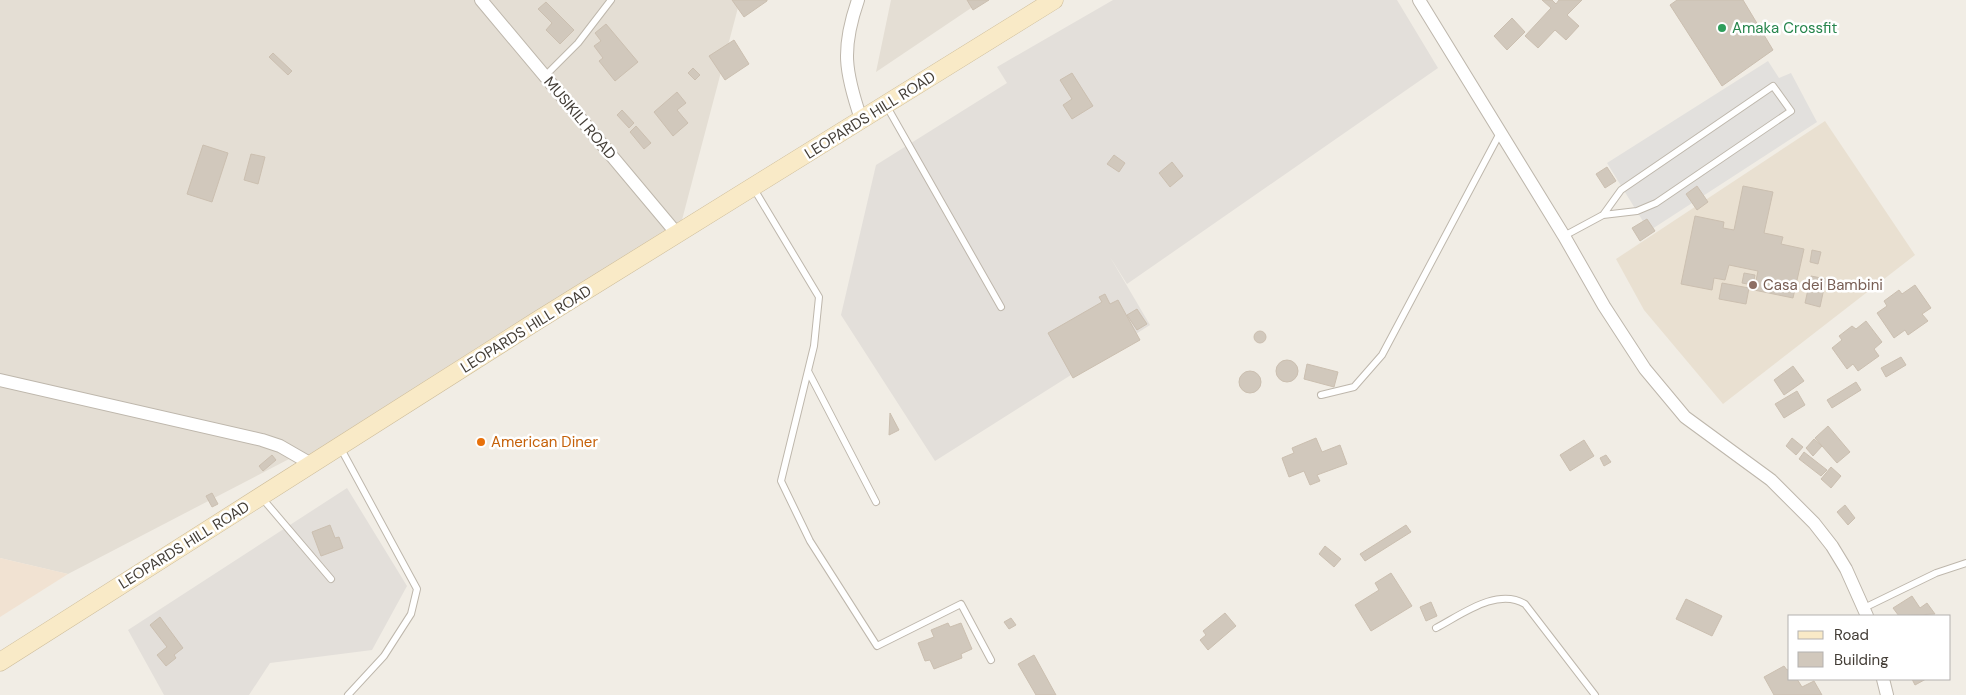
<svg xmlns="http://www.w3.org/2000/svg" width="1966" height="695" viewBox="0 0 1966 695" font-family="'DM Sans',sans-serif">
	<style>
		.residential { fill: #e4ded4 }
		.commercial { fill: #f1e2d2 }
		.industrial { fill: #e3dfda }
		.education { fill: #e9e0d1 }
		.parking { fill: #e2e0dd }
		.building { fill: #d1c8bc; stroke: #cbbfb0 }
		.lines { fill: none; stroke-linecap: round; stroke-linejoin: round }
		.service-casing { stroke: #beb7ac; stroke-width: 8 }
		.minor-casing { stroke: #beb7ac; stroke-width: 14 }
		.secondary-casing { stroke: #cdbc99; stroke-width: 19 }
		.service { stroke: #fff; stroke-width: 6 }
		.minor { stroke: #fff; stroke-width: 12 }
		.secondary { stroke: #f9eac7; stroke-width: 18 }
		.leisure-dot { fill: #2e9e5b; stroke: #fff; stroke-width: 2 }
		.education-dot { fill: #8d6e63; stroke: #fff; stroke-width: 2 }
		.food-dot { fill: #e8710a; stroke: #fff; stroke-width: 2 }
		.labels { text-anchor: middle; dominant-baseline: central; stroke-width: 5; stroke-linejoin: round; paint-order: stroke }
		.leisure-label { font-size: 15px; fill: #27864d; stroke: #fff; text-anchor: start }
		.street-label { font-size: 15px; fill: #433d36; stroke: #fff }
		.education-label { font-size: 15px; fill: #785e54; stroke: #fff; text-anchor: start }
		.food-label { font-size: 15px; fill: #c56008; stroke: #fff; text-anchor: start }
	</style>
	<rect width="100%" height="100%" fill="#f1ede5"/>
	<path class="residential" d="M 0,0 L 740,0 L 678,235 L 313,465 L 289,459 L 68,574 L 0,558 Z
		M 891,0 L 983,0 L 876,72 Z"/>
	<path class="commercial" d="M 0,558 L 68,574 L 0,617 Z"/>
	<path class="industrial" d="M 1113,0 L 1397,0 L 1438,68 L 1127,284 L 1110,257 L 1150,325 L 935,461 L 841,315 L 876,165 L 1007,83 L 997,67 Z
		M 347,488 L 407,586 L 372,650 L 270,663 L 249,695 L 164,695 L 128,630 Z"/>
	<path class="education" d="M 1825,121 L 1915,255 L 1723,404 L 1644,310 L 1616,259 Z"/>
	<path class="parking" d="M 1768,61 L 1779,78 L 1791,73 L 1817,122 L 1649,231 L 1607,163 Z"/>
	<path class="building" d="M 732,0 L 767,0 L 767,1 L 744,17 Z
		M 967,0 L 989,0 L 973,10 Z
		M 1542,0 L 1552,0 L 1556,4 L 1559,0 L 1582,0 L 1567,15 L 1579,26 L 1566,40 L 1555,30 L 1538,48 L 1525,36 L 1551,8 Z
		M 1677,0 L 1743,0 L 1773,50 L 1722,86 L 1670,5 Z
		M 546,2 L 574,30 L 560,44 L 546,30 L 552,23 L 538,9 Z
		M 1512,18 L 1525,32 L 1507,50 L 1494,36 Z
		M 606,24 L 638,62 L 615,81 L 599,61 L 603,58 L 594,46 L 601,41 L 595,33 Z
		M 734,40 L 749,64 L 725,80 L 709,56 Z
		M 273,53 L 292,71 L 288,75 L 269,57 Z
		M 693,68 L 700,75 L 695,80 L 688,73 Z
		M 1072,73 L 1093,106 L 1072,119 L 1063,105 L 1072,99 L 1060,80 Z
		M 677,92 L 686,103 L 677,110 L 688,123 L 673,136 L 654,112 Z
		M 622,110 L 634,123 L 629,128 L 617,115 Z
		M 636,126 L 651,143 L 644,149 L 630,132 Z
		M 203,145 L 228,153 L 212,202 L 187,194 Z
		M 251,154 L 265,157 L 258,184 L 244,180 Z
		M 1114,155 L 1125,163 L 1119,172 L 1107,164 Z
		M 1172,162 L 1183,176 L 1170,187 L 1159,173 Z
		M 1607,167 L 1616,181 L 1605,188 L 1596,174 Z
		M 1697,186 L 1708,202 L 1697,210 L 1686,194 Z
		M 1743,186 L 1773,192 L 1764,233 L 1783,237 L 1781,244 L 1804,249 L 1793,298 L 1754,290 L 1758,271 L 1729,265 L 1725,280 L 1714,278 L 1712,290 L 1681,284 L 1695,216 L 1724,222 L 1723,228 L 1734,230 Z
		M 1647,219 L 1655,231 L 1640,241 L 1632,228 Z
		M 1812,250 L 1821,252 L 1818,264 L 1810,262 Z
		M 1744,273 L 1755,275 L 1753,285 L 1742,283 Z
		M 1811,276 L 1826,279 L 1820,307 L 1805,303 Z
		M 1722,283 L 1749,288 L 1746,304 L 1719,299 Z
		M 1915,285 L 1931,308 L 1922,314 L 1928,321 L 1908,335 L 1905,330 L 1894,338 L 1877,313 L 1887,306 L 1884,301 L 1899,290 L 1902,294 Z
		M 1105,294 L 1110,304 L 1118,300 L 1140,340 L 1073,378 L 1048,333 L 1102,302 L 1099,297 Z
		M 1137,309 L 1147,324 L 1137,330 L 1127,315 Z
		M 1866,321 L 1882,342 L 1874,349 L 1879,356 L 1858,371 L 1853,364 L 1847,369 L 1832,348 L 1842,340 L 1839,336 L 1852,326 L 1856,329 Z
		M1254 337a6 6 0 1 1 12 0a6 6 0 1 1-12 0Z
		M 1901,357 L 1906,365 L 1886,377 L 1881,368 Z
		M1276 371a11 11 0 1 1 22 0a11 11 0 1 1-22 0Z
		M 1307,364 L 1338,372 L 1334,387 L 1304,379 Z
		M 1793,366 L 1804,381 L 1784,395 L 1774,380 Z
		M1239 382a11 11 0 1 1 22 0a11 11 0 1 1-22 0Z
		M 1856,382 L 1861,390 L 1832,408 L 1827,400 Z
		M 1797,391 L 1805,405 L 1784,418 L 1775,404 Z
		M 890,413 L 899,430 L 889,435 Z
		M 1828,426 L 1850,452 L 1837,463 L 1815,438 Z
		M 1316,438 L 1322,452 L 1340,445 L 1347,464 L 1317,475 L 1320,481 L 1310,485 L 1304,471 L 1289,477 L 1282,458 L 1294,453 L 1292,448 Z
		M 1792,438 L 1803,447 L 1796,455 L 1786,446 Z
		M 1814,439 L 1822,446 L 1813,456 L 1806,448 Z
		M 1584,440 L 1594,456 L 1570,471 L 1560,455 Z
		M 1804,452 L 1827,470 L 1821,476 L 1799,459 Z
		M 272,455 L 276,460 L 263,471 L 259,466 Z
		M 1606,455 L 1611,462 L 1604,466 L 1600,458 Z
		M 1831,467 L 1841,476 L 1831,488 L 1821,479 Z
		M 212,493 L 218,504 L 212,507 L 206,496 Z
		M 1845,505 L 1855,518 L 1848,525 L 1837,512 Z
		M 330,525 L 335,538 L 339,537 L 343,548 L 321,556 L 312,532 Z
		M 1406,525 L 1411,532 L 1365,561 L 1360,554 Z
		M 1325,546 L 1341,559 L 1334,567 L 1319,554 Z
		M 1391,573 L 1412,606 L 1371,631 L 1355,605 L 1379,590 L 1375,583 Z
		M 1912,596 L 1920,608 L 1927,603 L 1935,614 L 1899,616 L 1893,608 Z
		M 1686,599 L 1722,616 L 1712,636 L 1676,619 Z
		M 1431,602 L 1437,616 L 1426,621 L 1420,607 Z
		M 1225,613 L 1236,626 L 1208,650 L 1200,640 L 1206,635 L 1203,631 Z
		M 160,617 L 183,648 L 174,655 L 176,658 L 166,666 L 157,655 L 167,647 L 150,625 Z
		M 1011,618 L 1016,625 L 1009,629 L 1004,622 Z
		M 948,623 L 950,627 L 961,623 L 972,649 L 961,654 L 962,658 L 934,669 L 930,660 L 925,661 L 918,643 L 934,637 L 931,630 Z
		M 1034,655 L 1056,695 L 1036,695 L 1018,664 Z
		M 1784,666 L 1787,670 L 1790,669 L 1790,679 L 1797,679 L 1802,687 L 1814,681 L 1822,695 L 1774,695 L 1764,677 Z
		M 1912,679 L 1926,679 L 1915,685 Z"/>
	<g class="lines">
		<defs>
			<path id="service" d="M 545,76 L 578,43 L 611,0
				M 886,105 L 1001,307
				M 754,189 L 819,297 L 814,346 L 781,481 L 810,541 L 877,646 L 961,604 L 991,660
				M 1564,236 L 1603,215 L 1621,190 L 1773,86 L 1791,111 L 1656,203 L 1637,211 L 1603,215
				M 808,371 L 876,502
				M 1321,395 L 1354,387 L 1382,355 L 1500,133
				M 340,447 L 417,589 L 411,614 L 384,656 L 348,695
				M 262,498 L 331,579
				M 1864,608 L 1936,573 L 1966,563
				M 1436,628 C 1461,615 1497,587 1525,604 L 1595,695"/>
			<path id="minor" d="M 481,0 L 678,235
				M 858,0 C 841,49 845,72 861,119
				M 1419,0 L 1564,236 L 1604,306 L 1645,369 L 1685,417 L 1771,480 L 1814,523 L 1832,546 L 1846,569 L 1867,616
				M 0,380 L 262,440 L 280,446 L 313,465
				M 1883,679 L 1887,695"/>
			<path id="secondary" d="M 0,662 L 535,322 L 1054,0"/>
		</defs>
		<use href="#service" class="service-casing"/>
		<use href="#minor" class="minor-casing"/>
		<use href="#secondary" class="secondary-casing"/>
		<use href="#service" class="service"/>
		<use href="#minor" class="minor"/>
		<use href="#secondary" class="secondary"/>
	</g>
	<circle class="leisure-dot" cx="1722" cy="28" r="5"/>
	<circle class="education-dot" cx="1753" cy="285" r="5"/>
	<circle class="food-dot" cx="481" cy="442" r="5"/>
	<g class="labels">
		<g class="leisure-label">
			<text x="1732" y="28">Amaka Crossfit</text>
		</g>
		<g class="street-label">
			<text transform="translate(870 115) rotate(-32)">LEOPARDS HILL ROAD</text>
			<text transform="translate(580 118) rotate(50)">MUSIKILI ROAD</text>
			<text transform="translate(526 329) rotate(-32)">LEOPARDS HILL ROAD</text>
			<text transform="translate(184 545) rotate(-32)">LEOPARDS HILL ROAD</text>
		</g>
		<g class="education-label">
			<text x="1763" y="285">Casa dei Bambini</text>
		</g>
		<g class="food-label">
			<text x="491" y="442">American Diner</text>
		</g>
	</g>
	<rect x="1788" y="615" width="162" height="65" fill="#ffffff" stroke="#b4b1af"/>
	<rect x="1798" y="631" width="25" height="8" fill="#f9eac7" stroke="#b4b1af"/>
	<text x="1834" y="640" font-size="15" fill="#433d36">Road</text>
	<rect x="1798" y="652" width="25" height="15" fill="#d1c8bc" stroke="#b4b1af"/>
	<text x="1834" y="665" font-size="15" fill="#433d36">Building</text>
</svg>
